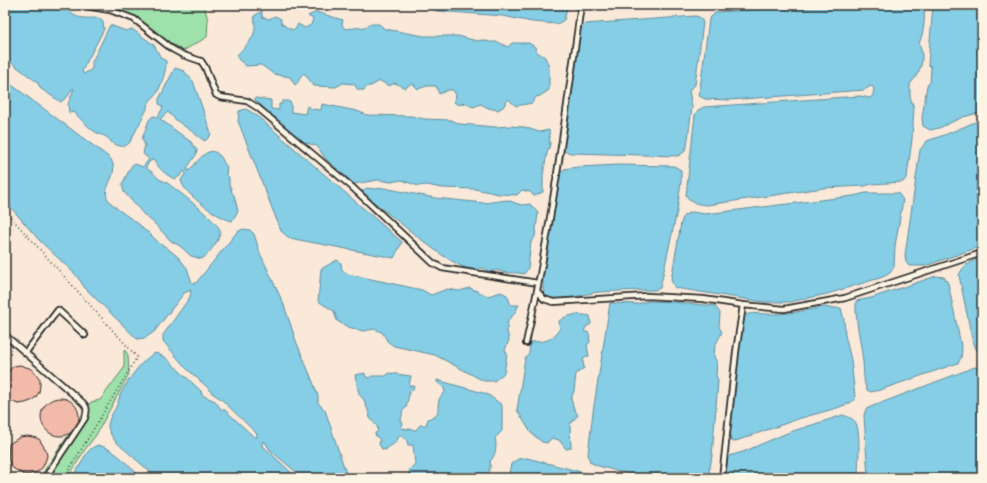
<svg xmlns="http://www.w3.org/2000/svg" width="987" height="483" viewBox="0 0 987 483" font-family="'Gochi Hand',sans-serif">
	<style>
		.green { fill: #9ee1ab; stroke: #64866b }
		.water { fill: #85cee6; stroke: #618d9b }
		.building { fill: #f2baa8; stroke: #2b2b2b }
		.lines { fill: none; stroke-linecap: round; stroke-linejoin: round }
		.service-casing { stroke: #2b2b2b; stroke-width: 8 }
		.path { stroke: #2b2b2b; stroke-width: 1.5; stroke-dasharray: 1 3; stroke-linecap: butt }
		.service { stroke: #fcf5e5; stroke-width: 4.5 }
	</style>
	<rect width="100%" height="100%" fill="#fae9d9"/>
	<filter id="ink" filterUnits="userSpaceOnUse"><feTurbulence type="fractalNoise" baseFrequency=".025" numOctaves="2"/><feDisplacementMap in="SourceGraphic" scale="8" xChannelSelector="R" yChannelSelector="G"/><feConvolveMatrix kernelMatrix="1 2 1 2 8 2 1 2 1" color-interpolation-filters="sRGB"/></filter>
	<g filter="url(#ink)">
		<path class="green" d="M 108,5 L 204,5 L 208,20 L 207,37 L 183,51 L 117,8 Z
			M 124,349 L 128,355 L 129,374 L 96,435 L 84,451 L 68,478 L 39,478 L 91,402 L 100,400 L 124,368 Z"/>
		<path class="water" d="M 5,5 L 56,5 L 60,10 L 67,9 C 76,20 85,18 99,18 L 103,22 L 104,29 L 82,71 L 84,74 L 92,69 L 92,62 L 110,25 L 126,31 L 132,29 L 154,45 L 161,58 L 166,61 C 167,69 161,86 157,93 C 153,99 147,101 147,109 L 130,142 C 124,149 119,146 112,143 C 108,137 105,136 99,134 C 92,131 79,118 74,112 L 69,113 L 68,104 L 74,89 L 73,88 L 68,96 L 61,102 L 41,89 L 37,82 L 5,58 Z
			M 424,5 L 568,5 L 564,20 L 557,24 L 532,22 L 503,16 L 437,11 Z
			M 844,5 L 922,5 L 924,7 C 925,20 924,32 919,44 C 926,60 920,73 910,84 L 910,97 L 914,108 L 912,139 L 907,177 L 903,182 L 872,184 L 865,186 L 823,188 L 707,205 C 698,204 691,204 686,195 L 695,115 L 698,110 L 704,107 L 860,96 L 870,98 L 873,95 L 874,88 L 871,86 L 864,90 L 729,100 L 705,99 L 699,96 L 709,19 L 716,12 Z
			M 933,5 L 982,5 L 982,112 L 963,117 L 939,128 L 930,130 L 923,126 L 922,118 L 927,85 L 930,83 L 931,67 L 928,64 Z
			M 262,11 L 262,17 L 269,19 L 275,16 L 281,19 L 281,23 L 288,28 L 294,30 L 296,28 L 298,24 L 305,28 L 311,25 L 313,19 L 308,16 L 316,12 L 343,20 L 342,25 L 345,29 L 365,27 L 370,24 L 379,24 L 385,29 L 424,36 L 458,36 L 477,41 L 482,40 L 490,42 L 498,42 L 508,47 L 512,43 L 529,43 L 535,47 L 537,52 L 545,57 L 549,67 L 549,90 L 540,96 L 536,97 L 532,103 L 516,106 L 508,99 L 503,107 L 498,110 L 488,108 L 481,104 L 473,107 L 465,103 L 458,105 L 454,102 L 456,95 L 453,90 L 448,90 L 439,94 L 436,86 L 427,86 L 418,89 L 412,83 L 405,88 L 395,83 L 389,86 L 380,81 L 371,86 L 368,86 L 364,90 L 358,90 L 354,84 L 343,83 L 336,87 L 314,86 L 304,73 C 299,76 300,82 295,85 L 290,77 L 274,74 L 261,65 L 246,66 L 238,59 L 237,55 C 250,41 258,37 254,16 Z
			M 696,16 L 701,18 L 703,23 L 695,85 L 689,90 L 692,107 L 687,146 L 684,152 L 678,156 L 571,153 L 564,151 L 563,146 L 579,31 L 585,24 Z
			M 175,68 L 184,71 L 193,81 L 211,133 L 210,136 L 205,141 C 201,139 198,136 194,133 C 185,126 175,121 168,112 L 160,119 L 191,142 L 197,150 L 196,155 L 187,168 L 187,170 L 188,171 C 197,164 208,142 220,156 C 223,159 223,163 227,167 L 226,175 L 229,177 L 229,185 L 231,188 L 232,193 L 234,195 L 238,211 L 232,221 C 220,219 182,193 181,180 L 186,173 L 184,171 L 180,176 L 175,179 C 167,176 158,168 154,160 L 150,161 L 146,167 L 147,169 C 152,171 155,175 159,179 C 163,181 167,182 170,185 C 178,191 220,223 220,231 C 221,240 208,254 202,259 L 191,256 L 180,246 L 171,241 L 153,222 L 145,216 L 124,192 L 122,184 L 132,165 L 135,164 L 143,167 L 149,159 L 143,154 L 145,145 L 142,139 L 149,120 L 153,116 L 158,117 L 163,107 L 159,104 L 159,99 Z
			M 5,80 L 110,158 C 123,177 95,189 112,204 C 120,212 131,218 140,225 L 143,229 L 149,233 L 160,244 L 166,247 L 178,257 L 187,268 L 192,283 L 196,283 L 237,232 L 243,229 L 250,230 L 254,234 L 260,253 L 284,305 L 296,341 L 313,382 L 318,396 L 318,403 L 325,410 L 346,473 L 345,478 L 303,478 L 270,450 L 265,442 L 262,442 L 262,445 L 297,478 L 157,478 L 115,441 C 112,436 109,432 108,427 C 108,419 113,413 116,407 C 118,403 119,399 120,395 C 125,384 144,356 156,353 L 166,358 L 201,391 L 202,395 L 215,401 L 221,409 L 225,410 L 254,437 L 257,437 L 257,434 L 221,399 L 212,393 L 208,388 L 186,368 L 163,341 L 163,335 L 190,297 L 191,290 L 184,293 L 154,332 L 145,338 L 137,339 L 85,288 L 76,275 L 39,240 L 5,201 Z
			M 255,98 L 271,100 L 271,109 L 279,110 L 279,104 L 282,104 L 282,101 L 288,101 L 291,103 L 291,112 L 305,114 L 307,106 L 312,109 L 321,110 L 322,104 L 357,111 L 367,115 L 411,116 L 424,119 L 451,120 L 460,124 L 495,127 L 510,126 L 524,127 L 539,132 L 549,130 L 550,145 L 547,153 L 543,175 L 543,192 L 534,196 L 530,192 L 522,190 L 517,195 L 499,194 L 475,189 L 442,188 L 427,185 L 418,186 L 402,180 L 391,182 L 378,180 L 354,184 L 325,158 L 317,146 L 300,141 L 255,100 Z
			M 246,109 L 256,115 L 402,242 L 394,258 L 289,238 L 281,231 L 238,121 L 239,111 Z
			M 982,119 L 982,246 L 925,266 L 909,266 L 906,262 L 905,255 L 920,150 L 927,141 L 947,134 Z
			M 619,165 L 674,166 L 681,170 L 681,182 L 677,211 L 660,288 L 655,290 C 637,290 618,291 599,292 C 580,294 565,303 545,296 L 543,289 L 543,277 L 559,175 L 564,169 L 578,167 Z
			M 367,188 L 374,189 L 384,188 L 435,198 L 484,203 L 507,200 L 521,205 L 530,204 L 538,213 L 535,237 L 531,242 L 528,268 L 524,274 C 513,271 507,275 497,270 L 490,272 L 483,268 L 479,268 L 477,272 C 451,264 435,250 414,234 C 397,220 378,207 362,191 Z
			M 866,193 L 898,193 L 903,200 L 895,246 L 894,267 L 890,273 L 883,277 L 827,294 L 790,302 L 764,302 L 675,288 L 671,280 L 681,223 L 684,215 L 692,212 L 705,214 L 853,196 Z
			M 982,257 L 982,353 L 976,349 L 972,339 L 959,275 C 964,264 971,262 982,257 Z
			M 337,260 L 341,263 L 342,270 L 348,274 L 422,290 L 431,295 L 447,289 L 459,291 L 470,288 L 488,296 L 501,292 L 507,295 L 511,305 L 519,305 L 514,314 L 508,321 L 507,331 L 509,340 L 505,350 L 507,354 L 504,373 L 494,381 L 484,381 L 435,355 L 394,346 L 387,341 L 383,333 L 375,329 L 363,331 L 348,327 L 337,321 L 334,311 L 318,301 L 321,269 Z
			M 936,276 L 944,277 L 948,283 L 962,350 L 961,358 L 958,363 L 880,390 L 871,392 L 867,390 C 863,382 864,371 863,362 C 861,342 855,321 856,301 L 871,298 Z
			M 648,301 L 673,302 L 715,306 L 720,313 L 719,327 L 722,332 L 715,346 L 714,357 L 717,362 L 716,375 L 718,381 L 712,456 L 708,478 C 678,478 646,478 616,471 C 607,468 598,467 590,462 L 588,454 L 593,412 L 610,303 L 637,304 Z
			M 824,307 L 829,308 L 841,308 L 844,320 L 845,335 L 851,360 L 855,397 L 854,400 L 850,403 L 837,408 L 801,418 L 733,442 L 728,439 L 743,316 C 752,311 764,315 774,314 C 791,314 807,310 824,307 Z
			M 577,314 L 590,316 L 591,324 L 586,327 L 584,331 L 589,333 L 590,342 L 587,345 L 589,356 L 585,357 L 583,361 L 584,368 L 576,374 L 574,391 L 571,399 L 574,409 L 578,415 L 570,424 L 571,448 L 566,449 L 559,440 L 552,438 L 547,443 L 542,442 L 531,433 L 517,410 L 525,358 L 529,353 L 530,342 C 546,341 551,342 560,328 L 559,321 L 565,317 Z
			M 975,367 L 982,367 L 982,478 L 868,478 L 864,415 L 866,409 L 873,406 Z
			M 365,373 L 365,376 L 369,378 L 372,376 L 386,376 L 389,373 L 411,376 L 409,386 L 414,386 L 413,390 L 410,390 L 406,408 L 403,410 L 401,420 L 403,424 L 401,428 L 416,430 L 420,425 L 426,425 L 428,419 C 442,413 436,412 439,400 C 440,397 442,395 445,392 L 444,388 L 437,382 L 437,380 L 487,394 L 502,405 L 502,431 L 495,438 C 497,445 496,456 490,461 C 492,467 487,472 488,478 L 408,478 L 410,469 L 415,464 L 413,445 L 408,445 L 407,441 L 403,436 L 399,436 C 397,442 393,445 387,448 L 386,450 L 382,449 L 379,444 L 380,440 L 376,436 L 375,433 L 378,431 L 377,426 L 370,418 L 369,413 L 364,400 L 359,394 L 355,375 Z
			M 843,415 C 848,417 853,418 856,423 C 861,433 858,465 858,478 L 722,478 L 725,457 L 743,452 L 787,433 Z
			M 98,445 C 116,449 128,466 142,478 L 71,478 C 72,475 75,473 77,470 C 84,461 85,449 98,445 Z
			M 527,458 L 605,478 L 508,478 L 511,464 L 518,459 Z"/>
		<path class="building" d="M 20,365 L 32,369 L 40,379 L 40,385 L 39,392 L 36,397 L 31,401 L 25,403 L 19,404 L 5,400 L 5,374 L 14,366 Z
			M41 417a19 19 0 1 1 38 0a19 19 0 1 1-38 0Z
			M 27,436 L 33,437 L 39,439 L 46,450 L 47,456 L 45,462 L 42,468 L 37,472 L 31,474 L 25,475 L 14,469 L 10,464 L 8,458 L 9,444 L 20,437 Z"/>
		<g class="lines">
			<defs>
				<path id="service" d="M 80,5 L 110,10 L 134,19 L 172,49 L 183,55 L 201,61 L 205,67 L 216,95 L 220,97 L 247,101 L 258,108 L 352,187 L 433,263 L 442,268 L 538,283
					M 537,291 L 544,299 L 553,302 L 647,296 L 703,299 L 743,305 L 784,309 L 845,298 L 982,253
					M 5,335 L 82,402 C 88,407 87,411 85,418 L 45,478
					M 526,343 C 551,232 565,118 581,5
					M 26,352 L 58,310 L 85,335
					M 5,474 L 10,478
					M 722,478 L 736,352 L 743,305"/>
			</defs>
			<use href="#service" class="service-casing"/>
			<path class="path" d="M 5,211 L 137,357 L 64,478"/>
			<use href="#service" class="service"/>
		</g>
	</g>
	<rect width="987" height="483" fill="none" stroke="#fcf5e5" stroke-width="20"/>
	<rect x="10" y="10" width="967" height="463" fill="none" stroke="#2b2b2b" stroke-width="1.5" filter="url(#ink)"/>
</svg>
